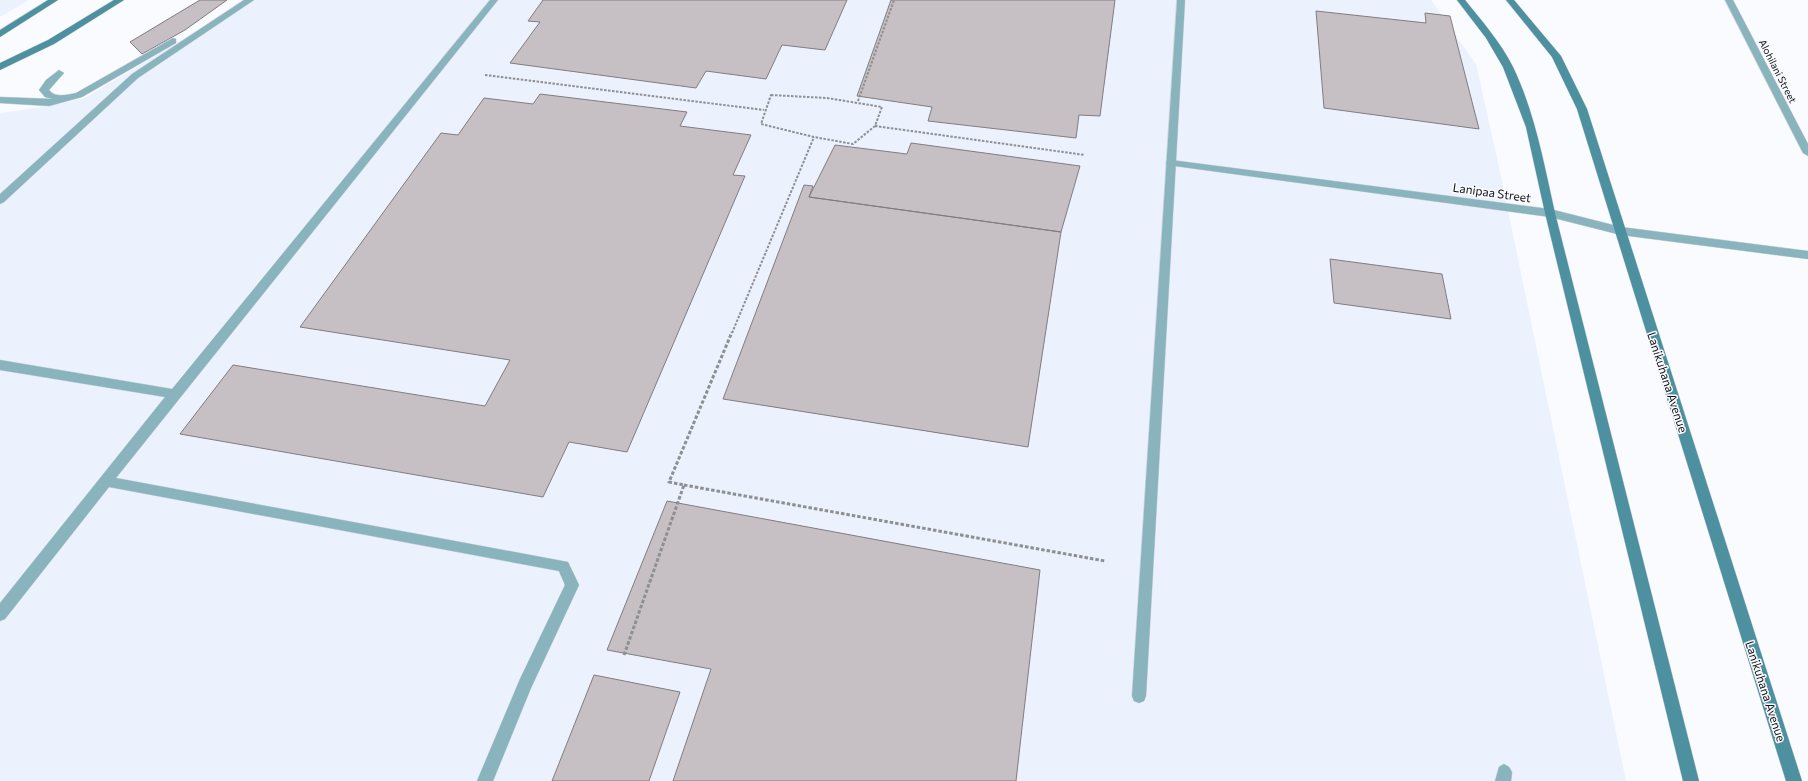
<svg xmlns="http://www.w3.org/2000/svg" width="1808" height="781" viewBox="0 0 1808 781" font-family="Commissioner,sans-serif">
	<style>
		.built { fill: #ebf2fe }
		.building { fill: #c6c0c4; stroke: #817c7f }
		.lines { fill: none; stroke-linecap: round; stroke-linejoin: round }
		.service-casing { stroke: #d4d6d9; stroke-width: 1 }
		.minor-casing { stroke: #d4d6d9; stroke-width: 1 }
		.secondary-casing { stroke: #d4d6d9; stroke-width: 1 }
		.path-far1 { stroke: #8e8f92; stroke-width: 2; stroke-dasharray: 2.5 1.5; stroke-linecap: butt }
		.path { stroke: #8e8f92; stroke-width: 3; stroke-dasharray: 3.5 2; stroke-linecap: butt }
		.service { fill: #89b4be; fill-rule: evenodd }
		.minor { fill: #89b4be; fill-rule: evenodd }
		.secondary { fill: #4d909f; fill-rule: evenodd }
		.labels { text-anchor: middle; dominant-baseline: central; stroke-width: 3; stroke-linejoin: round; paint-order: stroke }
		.far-street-label { font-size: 10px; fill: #121315; stroke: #f9fbfe }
		.street-label { font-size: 12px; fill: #121315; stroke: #f9fbfe }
	</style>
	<rect width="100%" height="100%" fill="#f9fbfe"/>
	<path class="built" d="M 0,0 L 29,0 L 0,17 Z
		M 248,0 L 1431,0 L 1476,64 L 1498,162 L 1626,781 L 0,781 L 0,113 L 49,106 L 85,98 Z"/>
	<path class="building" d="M 200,0 L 227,0 L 185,30 L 142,54 L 130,42 Z
		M 543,0 L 847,0 L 825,50 L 782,45 L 766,79 L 706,71 L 696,88 L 510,63 L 540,22 L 528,21 Z
		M 891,0 L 1115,0 L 1100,116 L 1079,115 L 1076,138 L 928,121 L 932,107 L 857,96 Z
		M 1316,11 L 1426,23 L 1425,13 L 1450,16 L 1479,129 L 1324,108 Z
		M 540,94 L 687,112 L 680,126 L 751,135 L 733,175 L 745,176 L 627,452 L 569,442 L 543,497 L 180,434 L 233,365 L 485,406 L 510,360 L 300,327 L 441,133 L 458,135 L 484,98 L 533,104 Z
		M 911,143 L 1080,166 L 1061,232 L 809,197 L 835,145 L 907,154 Z
		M 804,185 L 813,186 L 809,197 L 1061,232 L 1028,447 L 723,399 Z
		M 1330,259 L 1442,274 L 1451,319 L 1334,303 Z
		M 667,501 L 1040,570 L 1016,781 L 673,781 L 711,669 L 607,650 Z
		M 594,675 L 680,692 L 649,781 L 552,781 Z"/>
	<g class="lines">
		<defs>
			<path id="service" d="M 244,0 L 254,0 L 138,78 L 4,202 L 0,204 L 0,194 L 132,74 Z
				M 490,0 L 498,0 L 116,478 L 568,562 L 579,585 L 531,688 L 493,781 L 477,781 L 520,679 L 565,585 L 559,571 L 109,487 L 5,619 L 0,621 L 0,603 L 165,397 L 0,370 L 0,360 L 172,389 Z
				M 1177,0 L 1185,0 L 1146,696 L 1144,701 L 1139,703 L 1134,701 L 1132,696 Z
				M 173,38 L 176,39 L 176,43 L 82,97 L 49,106 L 0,103 L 0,97 L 53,99 L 45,97 L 39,90 L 46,80 L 59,70 L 64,73 L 49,90 C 55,98 67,95 76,93 Z
				M 1504,764 L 1509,767 L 1512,772 L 1511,781 L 1495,781 L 1499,767 Z"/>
			<path id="minor" d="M 1725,0 L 1733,0 L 1808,144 L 1808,156 L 1803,153 Z
				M 1171,160 L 1550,209 L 1621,227 L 1808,251 L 1808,259 L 1621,235 L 1550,217 L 1167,165 L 1166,163 L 1167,161 Z"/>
			<path id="secondary" d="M 48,0 L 58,0 L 0,37 L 0,30 Z
				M 114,0 L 124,0 L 54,44 L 0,70 L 0,63 L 48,40 Z
				M 1457,0 L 1465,0 C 1482,21 1501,43 1513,67 C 1535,113 1544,164 1555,213 L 1699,781 L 1683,781 L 1545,213 L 1526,127 L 1503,67 L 1486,38 Z
				M 1506,0 L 1514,0 L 1561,56 L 1587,109 L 1802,781 L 1786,781 L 1577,109 L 1552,57 Z"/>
		</defs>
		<use href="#service" class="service-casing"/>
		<use href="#minor" class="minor-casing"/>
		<use href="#secondary" class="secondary-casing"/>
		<path class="path-far1" d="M 485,75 L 764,110
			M 771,95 L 827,98 L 882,107 L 875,126 L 853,144 L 814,137 L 761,124 Z
			M 858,101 L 894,0
			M 875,126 L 1085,155
			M 732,333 L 814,137"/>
		<path class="path" d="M 684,485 L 1105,561
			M 624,655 L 684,485 L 669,482 L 732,332"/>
		<use href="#service" class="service"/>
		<use href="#minor" class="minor"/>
		<use href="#secondary" class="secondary"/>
	</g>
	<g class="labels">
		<g class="far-street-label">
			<text transform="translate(1778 71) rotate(63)">Alohilani Street</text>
		</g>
		<g class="street-label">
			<text transform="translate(1492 192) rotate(8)">Lanipaa Street</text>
			<text transform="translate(1668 382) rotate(72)">Lanikuhana Avenue</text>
			<text transform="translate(1766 691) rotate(72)">Lanikuhana Avenue</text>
		</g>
	</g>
</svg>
